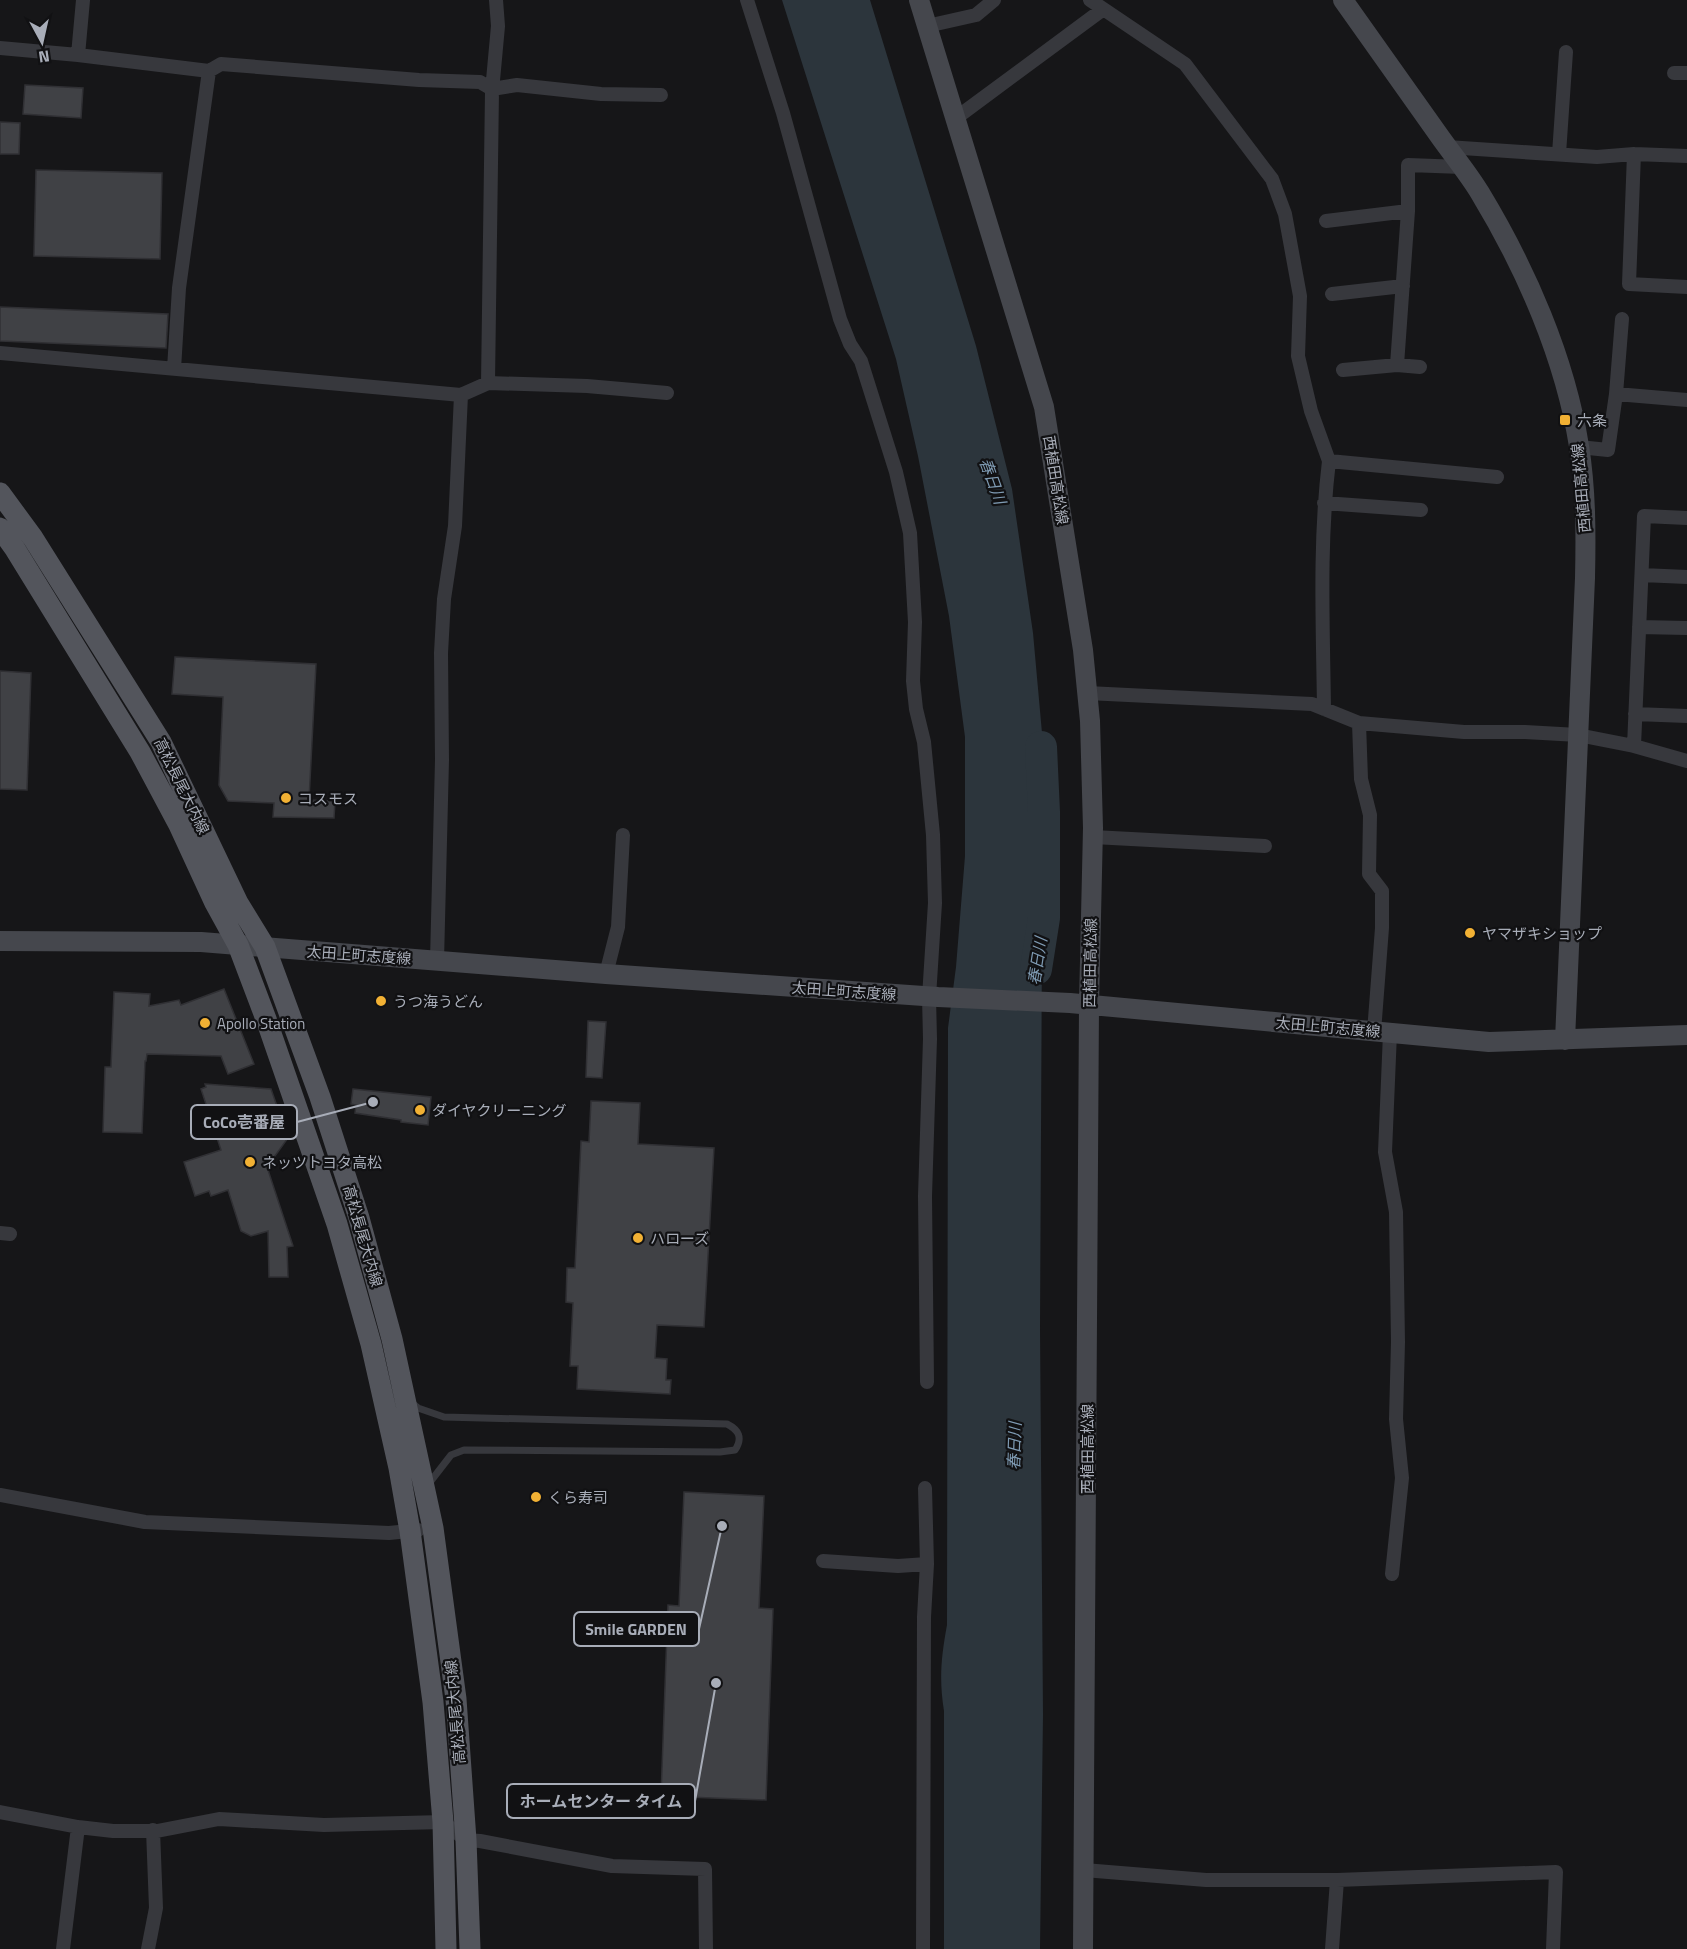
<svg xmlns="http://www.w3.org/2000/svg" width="1687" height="1949" viewBox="0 0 1687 1949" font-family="'Titillium Web','Noto Sans JP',sans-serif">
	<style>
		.water { fill: #2c353c }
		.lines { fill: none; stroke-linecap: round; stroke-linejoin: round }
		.river { stroke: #2c353c; stroke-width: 32 }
		.building { fill: #404145; stroke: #303034; stroke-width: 1.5 }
		.lane { stroke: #37383d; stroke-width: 7 }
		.street { stroke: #37383d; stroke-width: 14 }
		.secondary { stroke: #45474d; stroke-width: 20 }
		.primary { stroke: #53555c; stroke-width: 21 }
		.poi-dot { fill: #f2b134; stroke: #111113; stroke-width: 2 }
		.labels { text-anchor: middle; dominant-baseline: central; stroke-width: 4.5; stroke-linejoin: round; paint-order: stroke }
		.poi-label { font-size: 15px; fill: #a8adb8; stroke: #111113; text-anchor: start }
		.street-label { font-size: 15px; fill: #a8adb8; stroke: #111113 }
		.water-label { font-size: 16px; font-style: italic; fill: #7f9bb3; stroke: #111113 }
		.leader { fill: none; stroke: #a8adb8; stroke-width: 2 }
		.callout-dot { fill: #a8adb8; stroke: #111113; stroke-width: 2 }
		.callout { fill: #111113; stroke: #a8adb8; stroke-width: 2 }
		.callout-label { font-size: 16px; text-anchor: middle; font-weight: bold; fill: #a8adb8 }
	</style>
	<rect width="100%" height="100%" fill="#161618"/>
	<path class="water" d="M 782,0 L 870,0 L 976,346 L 1012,489 L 1033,633 L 1043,744 L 1040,1328 L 1043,1714 L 1040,1949 L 944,1949 L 944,1711 C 939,1679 941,1658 947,1625 L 948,1028 L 956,967 L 965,856 L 965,737 L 949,616 L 918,456 L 896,359 Z"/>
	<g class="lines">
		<path class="river" d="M 1036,969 L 1044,918 L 1044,812 L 1041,747"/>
	</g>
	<path class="building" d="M 25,85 L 83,88 L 81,118 L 23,114 Z
		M 0,122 L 20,123 L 19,154 L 0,154 Z
		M 36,170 L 162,173 L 160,259 L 34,256 Z
		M 0,307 L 168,314 L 166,348 L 0,341 Z
		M 175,657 L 316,664 L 309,800 L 335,801 L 334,818 L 273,817 L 274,803 L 228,801 L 219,785 L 223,697 L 172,694 Z
		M 0,671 L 31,673 L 27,790 L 0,789 Z
		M 224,989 L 254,1064 L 228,1074 L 221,1056 L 147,1054 L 146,1061 L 145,1061 L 142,1133 L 103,1132 L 105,1067 L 111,1067 L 114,992 L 150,994 L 149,1006 L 179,1000 L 181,1005 Z
		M 588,1021 L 606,1022 L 602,1078 L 586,1077 Z
		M 205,1084 L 271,1089 L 288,1138 L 267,1167 L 293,1246 L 287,1247 L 288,1277 L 269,1277 L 268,1231 L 251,1236 L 241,1231 L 228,1190 L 211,1196 L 209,1191 L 195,1196 L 184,1162 L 221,1150 L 201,1089 L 206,1087 Z
		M 353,1089 L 431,1097 L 428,1125 L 401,1122 L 401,1120 L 355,1113 L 356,1105 L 351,1104 Z
		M 591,1101 L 640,1103 L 638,1144 L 714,1148 L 704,1327 L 657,1325 L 655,1358 L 667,1359 L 666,1380 L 671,1380 L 670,1394 L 577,1389 L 578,1366 L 570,1366 L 573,1303 L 566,1302 L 567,1268 L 575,1268 L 581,1141 L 589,1142 Z
		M 684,1492 L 764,1496 L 759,1608 L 773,1609 L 766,1800 L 661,1796 L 668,1605 L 679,1606 Z"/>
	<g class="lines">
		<path class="lane" d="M 412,1403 L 418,1408 L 444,1417 L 727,1424 C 739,1430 743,1438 735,1450 L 720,1452 L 464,1450 L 451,1455 L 427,1486"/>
		<path class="street" d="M 747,0 L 783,113 L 840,319 L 850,344 L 861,361 L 896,472 L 910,533 L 915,622 L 913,681 L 916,709 L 924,742 L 933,835 L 935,903 L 929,997 L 930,1039 L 925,1196 L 927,1382
			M 1090,0 L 1185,64 L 1272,179 L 1285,214 L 1300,296 L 1298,356 L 1311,411 L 1329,461 L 1497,477
			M 927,26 L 976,15 L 994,0
			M 0,48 L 78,55 L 83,0
			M 78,55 L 209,71 L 179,288 L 174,369
			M 209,71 L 221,64 L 419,80 L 480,82 L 492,89 L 517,85 L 601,94 L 661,95
			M 1674,73 L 1687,73
			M 956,118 L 1102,10
			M 1447,147 L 1597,157 L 1634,154 L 1687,156
			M 1559,154 L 1566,52
			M 1634,154 L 1629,284 L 1687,287
			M 1326,221 L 1408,211
			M 1332,294 L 1403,286
			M 0,353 L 461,395 L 455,526 L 444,599 L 441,653 L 442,760 L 437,961
			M 1397,365 L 1420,367
			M 1343,370 L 1397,365 L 1408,211 L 1408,165 L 1462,167
			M 488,383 L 587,386 L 667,393
			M 1616,394 L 1687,400
			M 461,395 L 488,383 L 492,91 L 498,26 L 496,0
			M 1579,447 L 1608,450 L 1616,394 L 1622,319
			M 1324,503 L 1421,510
			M 1642,575 L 1687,577
			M 1639,627 L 1687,628
			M 1087,693 L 1312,704 L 1359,723 L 1464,732 L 1525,732 L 1578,735 L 1634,746 L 1687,761
			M 1324,709 C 1323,626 1319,543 1329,461
			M 1635,714 L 1687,716
			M 1359,723 L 1361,779 L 1370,815 L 1369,874 L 1382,891 L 1382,928 L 1374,1032
			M 1634,746 L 1644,516 L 1687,518
			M 1093,837 L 1265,846
			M 606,974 L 618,927 L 623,835
			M 1390,1033 L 1385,1152 L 1396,1212 L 1398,1342 L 1396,1419 L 1402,1478 L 1392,1574
			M 0,1233 L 10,1234
			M 0,1495 L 145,1522 L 389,1533 L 418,1530
			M 823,1561 L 898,1566 L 927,1564
			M 0,1812 L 78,1827 L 113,1831 L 157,1831 L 219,1819 L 324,1825 L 443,1822 L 466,1840 L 480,1841 L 612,1866 L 705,1869 L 706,1949
			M 1084,1870 L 1206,1880 L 1337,1880 L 1556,1872 L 1553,1949
			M 63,1949 L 78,1827
			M 148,1949 L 156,1908 L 153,1830
			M 923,1949 L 924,1617 L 927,1564 L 925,1488
			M 1332,1949 L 1337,1880"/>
		<path class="secondary" d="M 919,0 L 1044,407 L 1083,650 L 1090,721 L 1093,828 L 1089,1005 L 1083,1949
			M 1343,0 C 1375,45 1406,89 1438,134 C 1452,154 1468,173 1480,193 C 1526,269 1565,358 1579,446 C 1586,490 1586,534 1585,578 L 1565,1040
			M 0,941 L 201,942 L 606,974 L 938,997 L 1070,1003 L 1489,1042 L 1687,1035"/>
		<path class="primary" d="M 0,493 L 33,538 L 161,742 L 238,903 L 265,947 L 320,1097 L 359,1218 L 392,1339 L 433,1528 L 456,1699 L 466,1840 L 470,1949
			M 0,528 L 15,549 L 140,752 L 179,825 L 215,903 L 238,945 L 266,1019 L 337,1224 L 371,1344 L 399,1468 L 410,1531 L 433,1702 L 443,1822 L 446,1949"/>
	</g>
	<g class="poi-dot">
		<rect x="1559" y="414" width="12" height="12" rx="3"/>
		<circle cx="286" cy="798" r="6"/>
		<circle cx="1470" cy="933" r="6"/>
		<circle cx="381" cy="1001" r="6"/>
		<circle cx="205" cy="1023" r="6"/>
		<circle cx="420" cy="1110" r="6"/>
		<circle cx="250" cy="1162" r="6"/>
		<circle cx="638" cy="1238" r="6"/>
		<circle cx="536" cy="1497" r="6"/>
	</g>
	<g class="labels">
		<g class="poi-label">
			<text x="1577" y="420">六条</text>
			<text x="298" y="798">コスモス</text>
			<text x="1482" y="933">ヤマザキショップ</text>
			<text x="393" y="1001">うつ海うどん</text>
			<text x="217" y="1023">Apollo Station</text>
			<text x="432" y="1110">ダイヤクリーニング</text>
			<text x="262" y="1162">ネッツトヨタ高松</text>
			<text x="650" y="1238">ハローズ</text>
			<text x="548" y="1497">くら寿司</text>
		</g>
		<g class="street-label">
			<text transform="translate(1056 480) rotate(81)">西植田高松線</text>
			<text transform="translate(1581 488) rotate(-95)">西植田高松線</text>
			<text transform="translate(182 786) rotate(64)">高松長尾大内線</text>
			<text transform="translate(359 955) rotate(4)">太田上町志度線</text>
			<text transform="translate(1090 963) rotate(-89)">西植田高松線</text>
			<text transform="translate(844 991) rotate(4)">太田上町志度線</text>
			<text transform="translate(1328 1027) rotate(5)">太田上町志度線</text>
			<text transform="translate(363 1236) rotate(74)">高松長尾大内線</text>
			<text transform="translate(1087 1449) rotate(-90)">西植田高松線</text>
			<text transform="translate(455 1712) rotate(-95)">高松長尾大内線</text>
		</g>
		<g class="water-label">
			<text transform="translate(993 481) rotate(70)">春日川</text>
			<text transform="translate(1037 961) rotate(-81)">春日川</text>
			<text transform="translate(1014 1446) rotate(-88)">春日川</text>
		</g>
	</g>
	<path class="leader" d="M373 1102L297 1122M722 1526L699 1629M716 1683L695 1801"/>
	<g class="callout-dot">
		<circle cx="373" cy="1102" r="6"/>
		<circle cx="722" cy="1526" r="6"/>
		<circle cx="716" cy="1683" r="6"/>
	</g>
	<g class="callout">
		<rect x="191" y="1105" width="106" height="34" rx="6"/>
		<rect x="574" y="1612" width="125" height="34" rx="6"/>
		<rect x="507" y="1784" width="188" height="34" rx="6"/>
	</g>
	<g class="callout-label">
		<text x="244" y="1128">CoCo壱番屋</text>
		<text x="636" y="1635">Smile GARDEN</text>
		<text x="601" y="1807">ホームセンター タイム</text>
	</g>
	<g transform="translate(42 42) rotate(172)" stroke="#111113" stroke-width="4.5" paint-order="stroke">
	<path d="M0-4.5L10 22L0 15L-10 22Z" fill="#a8adb8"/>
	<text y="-9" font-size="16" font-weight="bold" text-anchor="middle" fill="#a8adb8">N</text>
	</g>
</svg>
